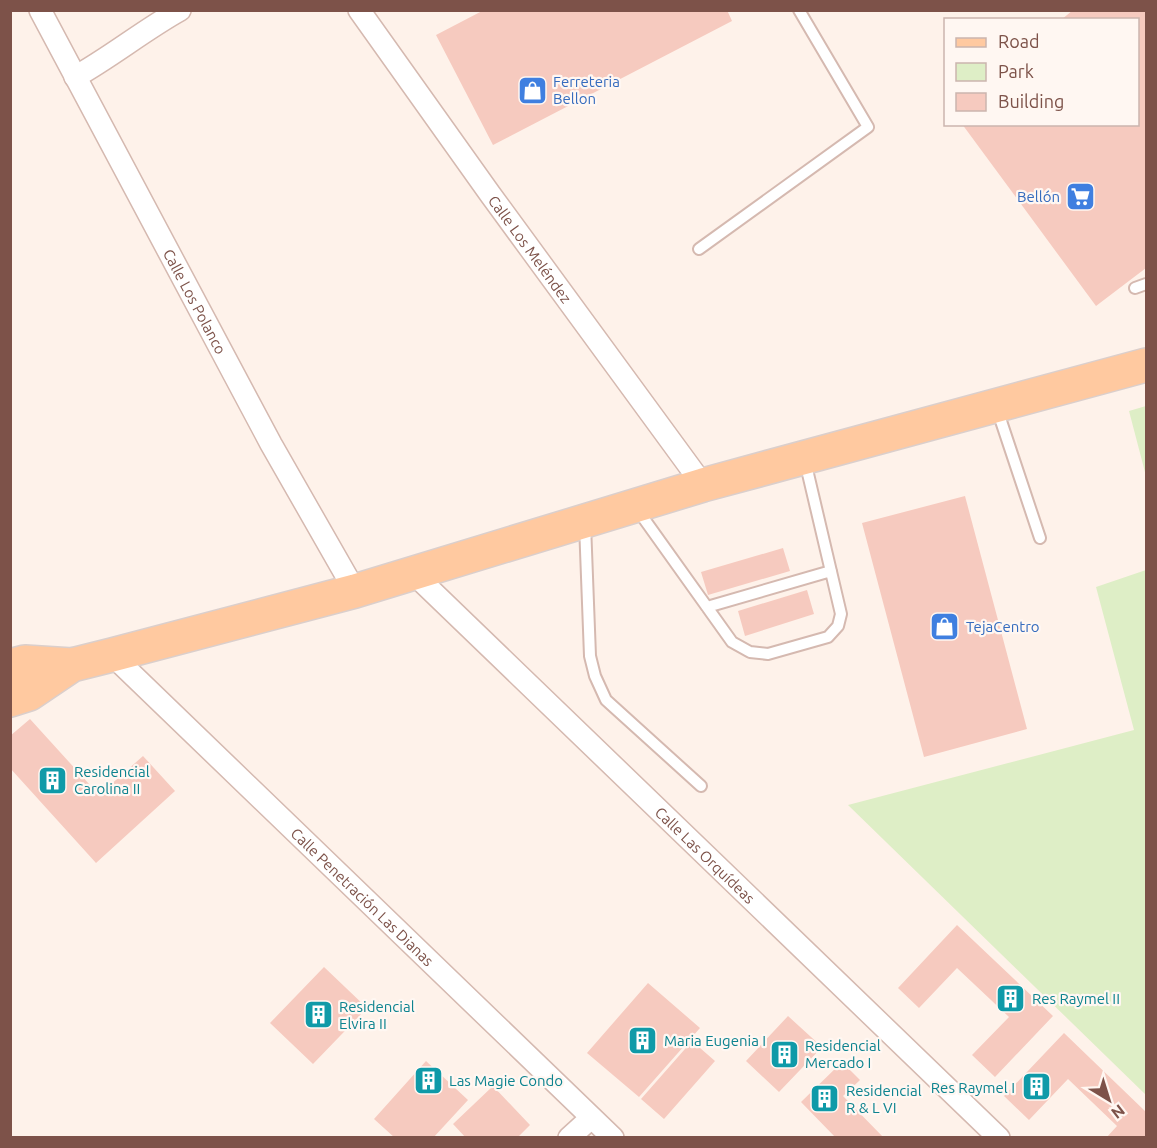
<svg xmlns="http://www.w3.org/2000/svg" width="1157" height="1148" viewBox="0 0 1157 1148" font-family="Ubuntu,sans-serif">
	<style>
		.green { fill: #deeec6 }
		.building { fill: #f6cabf }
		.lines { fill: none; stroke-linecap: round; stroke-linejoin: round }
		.lane-casing { stroke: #d5b9b0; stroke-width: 14 }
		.street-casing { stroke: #d5b9b0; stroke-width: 24 }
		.primary-casing { stroke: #dbcfcc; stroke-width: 36 }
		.lane { stroke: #fff; stroke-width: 10 }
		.street { stroke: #fff; stroke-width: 21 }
		.primary { stroke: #ffc9a0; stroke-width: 33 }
		.labels { text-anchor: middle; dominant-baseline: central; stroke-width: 4.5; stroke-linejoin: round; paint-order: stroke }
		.shop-label { font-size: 15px; fill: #366cbe; stroke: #fff7f2; text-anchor: start }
		.street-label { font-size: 15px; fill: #7d5249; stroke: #fff7f2 }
		.culture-label { font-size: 15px; fill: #0d838f; stroke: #fff7f2; text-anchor: start }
	</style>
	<rect width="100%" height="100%" fill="#fef2ea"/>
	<path class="green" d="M 1146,406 L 1146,476 L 1129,411 Z
		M 1146,570 L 1146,1095 L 848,805 L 1134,730 L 1096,587 Z"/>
	<path class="building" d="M 484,10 L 727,10 L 732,21 L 493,145 L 436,35 Z
		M 1073,10 L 1146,10 L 1146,268 L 1096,306 L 962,124 L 1138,124 L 1138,20 L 1061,20 Z
		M 965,496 L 1027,729 L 924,757 L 862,523 Z
		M 783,548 L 790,571 L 708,595 L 701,572 Z
		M 807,590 L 814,614 L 745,636 L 738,611 Z
		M 30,719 L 99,795 L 143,756 L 175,791 L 96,863 L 10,768 L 10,736 Z
		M 957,925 L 1053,1016 L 995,1077 L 972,1055 L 1009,1017 L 957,968 L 919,1008 L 898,988 Z
		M 324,967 L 367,1008 L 313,1064 L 270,1023 Z
		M 648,983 L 700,1028 L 639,1097 L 587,1053 Z
		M 788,1016 L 822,1047 L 779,1092 L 746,1061 Z
		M 1064,1033 L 1146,1112 L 1146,1138 L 1106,1138 L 1117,1126 L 1068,1079 L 1029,1120 L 1004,1096 Z
		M 692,1041 L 715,1061 L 664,1119 L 641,1099 Z
		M 426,1061 L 468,1100 L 433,1138 L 395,1138 L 374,1119 Z
		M 842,1062 L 860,1080 L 843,1096 L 884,1138 L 836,1138 L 801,1102 Z
		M 493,1086 L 530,1125 L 517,1138 L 466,1138 L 453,1124 Z"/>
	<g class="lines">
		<defs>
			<path id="lane" d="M 699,249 L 868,127 L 799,10
				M 1135,288 L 1146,284
				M 997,409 L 1040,538
				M 637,509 L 732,642 L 750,652 L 768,654 L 828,637 L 838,626 L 841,614 L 805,461
				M 585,524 L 590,656 L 595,676 L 606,700 L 701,786
				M 707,607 L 831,571"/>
			<g id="street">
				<path id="s1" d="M 40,10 L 271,444 L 355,591"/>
				<path id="s2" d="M 359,10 L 490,194 L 703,485"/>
				<path d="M 75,77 C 111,57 144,30 180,10"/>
				<path id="s3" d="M 413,573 L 999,1138"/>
				<path id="s4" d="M 112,655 L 613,1138"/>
				<path d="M 569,1138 L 591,1118"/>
			</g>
			<path id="primary" d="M 10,666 L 25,662 L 72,665 L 112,655 L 355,591 L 703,485 L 1146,365
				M 10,700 L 29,694 L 72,665"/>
		</defs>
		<use href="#lane" class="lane-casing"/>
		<use href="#street" class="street-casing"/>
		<use href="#primary" class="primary-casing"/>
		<use href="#lane" class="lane"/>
		<use href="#street" class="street"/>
		<use href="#primary" class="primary"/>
	</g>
	<defs>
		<symbol id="shop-square" viewBox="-11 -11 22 22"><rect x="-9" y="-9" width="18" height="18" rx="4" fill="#3f7fe0" stroke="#fff7f2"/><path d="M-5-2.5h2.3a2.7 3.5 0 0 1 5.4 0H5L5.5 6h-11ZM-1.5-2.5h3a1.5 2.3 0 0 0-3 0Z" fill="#fff"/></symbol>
		<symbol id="supermarket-square" viewBox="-11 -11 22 22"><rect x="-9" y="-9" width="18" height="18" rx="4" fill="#3f7fe0" stroke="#fff7f2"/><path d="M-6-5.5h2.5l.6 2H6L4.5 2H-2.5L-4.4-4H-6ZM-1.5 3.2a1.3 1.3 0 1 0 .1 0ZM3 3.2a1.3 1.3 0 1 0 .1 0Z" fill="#fff"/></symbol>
		<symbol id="building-square" viewBox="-11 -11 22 22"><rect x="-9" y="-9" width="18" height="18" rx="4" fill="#0f9aa8" stroke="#fff7f2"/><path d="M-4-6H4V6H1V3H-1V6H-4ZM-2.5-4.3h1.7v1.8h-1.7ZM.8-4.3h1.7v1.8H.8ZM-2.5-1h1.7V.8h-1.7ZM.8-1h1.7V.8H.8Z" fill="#fff"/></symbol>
	</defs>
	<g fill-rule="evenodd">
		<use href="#shop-square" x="516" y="74" width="33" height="33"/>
		<use href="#supermarket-square" x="1064" y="180" width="33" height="33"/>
		<use href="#shop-square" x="928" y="610" width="33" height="33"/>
		<use href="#building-square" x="36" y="764" width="33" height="33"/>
		<use href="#building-square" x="994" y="982" width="33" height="33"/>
		<use href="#building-square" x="302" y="998" width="33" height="33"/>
		<use href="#building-square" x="626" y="1024" width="33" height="33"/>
		<use href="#building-square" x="768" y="1038" width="33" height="33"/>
		<use href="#building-square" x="412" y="1064" width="33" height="33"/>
		<use href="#building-square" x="1020" y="1070" width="33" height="33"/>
		<use href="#building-square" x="808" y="1082" width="33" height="33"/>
	</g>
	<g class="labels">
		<g class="shop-label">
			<text x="553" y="81">Ferreteria<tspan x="553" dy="17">Bellon</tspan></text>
			<text x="1060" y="196" text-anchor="end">Bellón</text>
			<text x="966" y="626">TejaCentro</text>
		</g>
		<g class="street-label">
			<text stroke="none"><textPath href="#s2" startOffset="294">Calle Los Meléndez</textPath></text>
			<text stroke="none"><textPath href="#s1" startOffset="330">Calle Los Polanco</textPath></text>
			<text stroke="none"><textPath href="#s3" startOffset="406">Calle Las Orquídeas</textPath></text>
			<text stroke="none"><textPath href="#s4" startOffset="348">Calle Penetración Las Dianas</textPath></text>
		</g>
		<g class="culture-label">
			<text x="74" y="771">Residencial<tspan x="74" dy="17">Carolina II</tspan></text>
			<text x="1032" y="998">Res Raymel II</text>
			<text x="339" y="1006">Residencial<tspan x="339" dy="17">Elvira II</tspan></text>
			<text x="664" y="1040">Maria Eugenia I</text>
			<text x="805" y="1045">Residencial<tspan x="805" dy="17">Mercado I</tspan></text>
			<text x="449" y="1080">Las Magie Condo</text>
			<text x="1015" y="1087" text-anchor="end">Res Raymel I</text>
			<text x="846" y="1090">Residencial<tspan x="846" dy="17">R &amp; L VI</tspan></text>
		</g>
	</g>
	<rect width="1157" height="1148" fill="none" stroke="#7d5249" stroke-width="24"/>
	<rect x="944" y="18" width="195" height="108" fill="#fff7f2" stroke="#cbb5ae" stroke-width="1.5"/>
	<rect x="956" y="38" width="30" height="9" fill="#ffc9a0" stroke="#cbb5ae" stroke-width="1.5"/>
	<text x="998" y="48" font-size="18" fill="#7d5249">Road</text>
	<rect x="956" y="63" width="30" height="18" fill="#deeec6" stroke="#cbb5ae" stroke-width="1.5"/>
	<text x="998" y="78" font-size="18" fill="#7d5249">Park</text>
	<rect x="956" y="93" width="30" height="18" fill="#f6cabf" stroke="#cbb5ae" stroke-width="1.5"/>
	<text x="998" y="108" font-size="18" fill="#7d5249">Building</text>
	<g transform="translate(1109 1100) rotate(142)" stroke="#fff7f2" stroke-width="4.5" paint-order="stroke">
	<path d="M0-4.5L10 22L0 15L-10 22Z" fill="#7d5249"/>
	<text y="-9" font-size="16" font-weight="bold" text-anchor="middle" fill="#7d5249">N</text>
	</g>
</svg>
